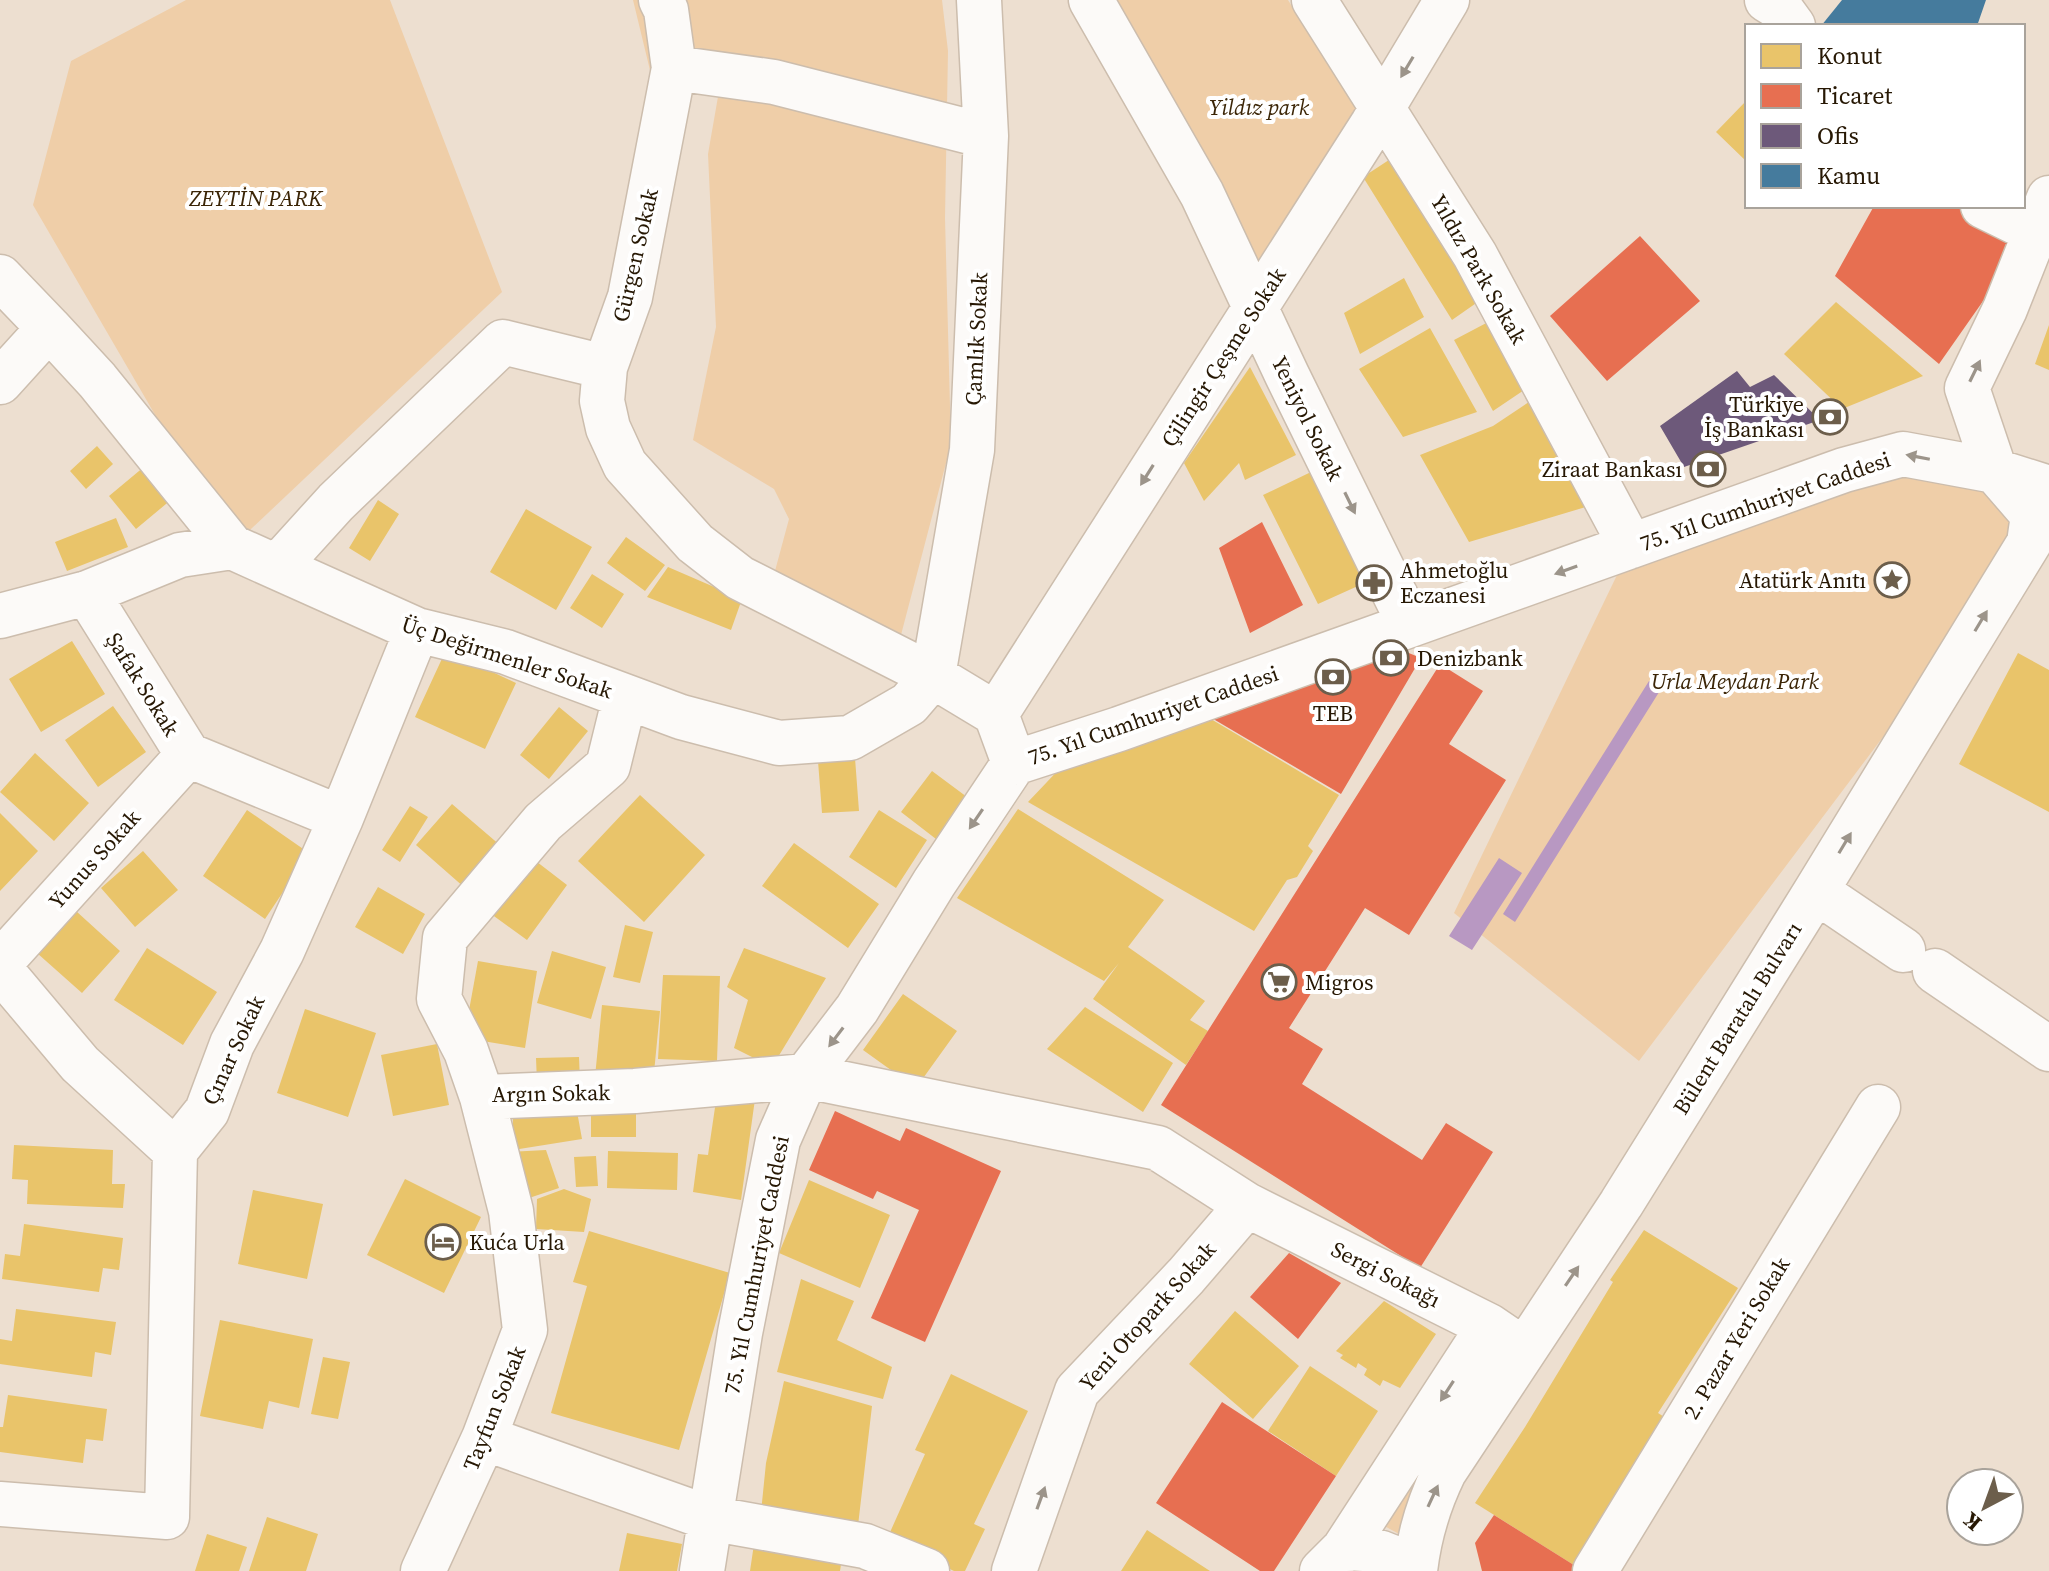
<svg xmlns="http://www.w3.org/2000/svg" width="2049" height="1571" viewBox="0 0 2049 1571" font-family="'Source Serif 4',serif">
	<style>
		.green { fill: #efcea8 }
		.water { fill: #b898c2 }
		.homes { fill: #e9c46a }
		.shops { fill: #e76f51 }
		.offices { fill: #6d597a }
		.public { fill: #457b9d }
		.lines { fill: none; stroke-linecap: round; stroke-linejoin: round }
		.minor-casing { stroke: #ccbdad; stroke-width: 47 }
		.minor { stroke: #fcfaf8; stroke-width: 44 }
		.oneway { fill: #9c948a }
		.labels { text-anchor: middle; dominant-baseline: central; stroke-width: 8; stroke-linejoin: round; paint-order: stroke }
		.park-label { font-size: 22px; font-style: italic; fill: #3b2506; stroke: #fff }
		.street-label { font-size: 22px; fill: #271804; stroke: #fff }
		.poi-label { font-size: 22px; fill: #271804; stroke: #fff; text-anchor: start }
	</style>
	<rect width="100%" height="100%" fill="#eddfd0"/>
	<path class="green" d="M 186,0 L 390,0 L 502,292 L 232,547 L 33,205 L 71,61 Z
		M 633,0 L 942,0 L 948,51 L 945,218 L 951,444 L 896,654 L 765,608 L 789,519 L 774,489 L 693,440 L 716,327 L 708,154 L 719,91 L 656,95 Z
		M 1112,0 L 1288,0 L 1359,114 L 1260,278 Z
		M 1844,470 L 1995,471 L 2029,543 L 1639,1061 L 1454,913 L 1631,546 Z
		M 1421,1461 L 1401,1535 L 1377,1522 Z"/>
	<path class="water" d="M 1649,681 L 1661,689 L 1515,922 L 1503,914 Z
		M 1499,858 L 1522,873 L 1472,950 L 1449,936 Z"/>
	<path class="homes" d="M 1747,100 L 1747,162 L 1716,132 Z
		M 1395,156 L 1482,299 L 1452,320 L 1363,177 Z
		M 1404,278 L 1424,317 L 1360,354 L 1344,313 Z
		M 1836,302 L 1923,376 L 1842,409 L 1784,354 Z
		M 1492,320 L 1527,388 L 1493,411 L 1454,340 Z
		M 2049,325 L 2049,370 L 2035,364 Z
		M 1430,328 L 1477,412 L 1403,437 L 1359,369 Z
		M 1250,367 L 1296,455 L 1245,480 L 1239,463 L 1204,501 L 1184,463 Z
		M 1538,396 L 1589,506 L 1469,542 L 1420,455 L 1493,426 Z
		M 97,446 L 113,464 L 86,489 L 70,471 Z
		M 145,466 L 172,499 L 136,529 L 109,496 Z
		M 1311,472 L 1369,581 L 1318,604 L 1263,495 Z
		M 378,500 L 399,514 L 370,561 L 349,548 Z
		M 526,509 L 592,547 L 556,610 L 490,572 Z
		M 116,518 L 128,547 L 67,571 L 55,542 Z
		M 626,537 L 665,565 L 645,591 L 607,563 Z
		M 668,567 L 742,599 L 731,630 L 647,597 Z
		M 592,574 L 624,594 L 602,628 L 570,608 Z
		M 72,641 L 105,694 L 41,732 L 9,679 Z
		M 446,650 L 516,683 L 485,749 L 415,717 Z
		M 2018,653 L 2049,670 L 2049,812 L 1959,764 Z
		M 113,706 L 146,752 L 98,787 L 65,740 Z
		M 559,707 L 588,731 L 549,779 L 520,755 Z
		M 1194,709 L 1339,795 L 1308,846 L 1313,851 L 1297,877 L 1287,880 L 1254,931 L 1028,802 L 1065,763 Z
		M 35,753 L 89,803 L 54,841 L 0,792 Z
		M 855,758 L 859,811 L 822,813 L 818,761 Z
		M 932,771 L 967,797 L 936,839 L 901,812 Z
		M 640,795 L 705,855 L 644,922 L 578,861 Z
		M 452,804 L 501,846 L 465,888 L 416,845 Z
		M 410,806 L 428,817 L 400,862 L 382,850 Z
		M 1018,809 L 1164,900 L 1128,947 L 1205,1001 L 1190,1020 L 1208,1031 L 1186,1065 L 1093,999 L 1119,963 L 1104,981 L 957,898 Z
		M 247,810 L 309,853 L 265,919 L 203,876 Z
		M 879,810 L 927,840 L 896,888 L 849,857 Z
		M 0,813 L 38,851 L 0,891 Z
		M 794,843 L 879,904 L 848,948 L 762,886 Z
		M 143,851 L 178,890 L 135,927 L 101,888 Z
		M 528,855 L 567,885 L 527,940 L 487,911 Z
		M 378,887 L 425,914 L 403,954 L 355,927 Z
		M 76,911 L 120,951 L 82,993 L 37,953 Z
		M 625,925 L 653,932 L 640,983 L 613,977 Z
		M 147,948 L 217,992 L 183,1045 L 114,1000 Z
		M 744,948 L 826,978 L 772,1067 L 734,1048 L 748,1000 L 727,987 Z
		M 552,951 L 606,967 L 591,1019 L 537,1003 Z
		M 478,961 L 537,971 L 525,1048 L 464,1038 Z
		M 663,975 L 720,976 L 717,1061 L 658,1059 Z
		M 903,994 L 957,1031 L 916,1088 L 863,1050 Z
		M 602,1005 L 660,1011 L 653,1083 L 595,1077 Z
		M 1085,1007 L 1173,1063 L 1143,1112 L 1047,1049 Z
		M 305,1009 L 376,1033 L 348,1117 L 277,1093 Z
		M 437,1044 L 449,1105 L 393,1116 L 381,1055 Z
		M 579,1057 L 580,1082 L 537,1083 L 536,1058 Z
		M 717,1094 L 755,1099 L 741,1200 L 693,1192 L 698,1154 L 708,1155 Z
		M 576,1106 L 582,1139 L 513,1150 L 513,1109 Z
		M 591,1107 L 636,1107 L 636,1137 L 591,1137 Z
		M 14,1145 L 113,1150 L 112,1184 L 125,1184 L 123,1208 L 27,1204 L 28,1180 L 12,1179 Z
		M 546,1150 L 559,1188 L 523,1200 L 507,1152 Z
		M 608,1151 L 678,1153 L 677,1190 L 607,1188 Z
		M 596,1156 L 598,1186 L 576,1187 L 574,1157 Z
		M 405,1179 L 481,1217 L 444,1293 L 367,1255 Z
		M 809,1180 L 890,1215 L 860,1288 L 779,1253 Z
		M 564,1189 L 591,1199 L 584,1232 L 536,1229 L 537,1199 Z
		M 253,1190 L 323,1204 L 307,1279 L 238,1264 Z
		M 24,1224 L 123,1238 L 119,1270 L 103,1268 L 99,1292 L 2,1279 L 5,1254 L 20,1256 Z
		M 1644,1230 L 1738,1288 L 1658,1413 L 1669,1420 L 1577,1567 L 1475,1503 L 1525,1427 L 1613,1282 L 1610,1280 Z
		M 589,1231 L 730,1273 L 679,1450 L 551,1413 L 587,1286 L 573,1282 Z
		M 801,1279 L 854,1301 L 837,1340 L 892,1367 L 883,1399 L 777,1372 Z
		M 1384,1301 L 1436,1334 L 1400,1388 L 1383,1380 L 1380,1386 L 1364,1375 L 1367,1369 L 1358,1363 L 1356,1368 L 1340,1358 L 1343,1355 L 1336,1351 Z
		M 16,1309 L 116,1322 L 111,1355 L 95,1352 L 92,1377 L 0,1364 L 0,1339 L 12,1341 Z
		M 1235,1311 L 1299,1366 L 1253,1419 L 1189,1364 Z
		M 220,1320 L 313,1339 L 299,1408 L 269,1401 L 263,1429 L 200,1416 Z
		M 323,1357 L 350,1362 L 338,1419 L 311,1414 Z
		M 1310,1366 L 1378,1411 L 1336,1476 L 1268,1431 Z
		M 951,1374 L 1028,1411 L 974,1524 L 985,1529 L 965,1571 L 954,1571 L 887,1539 L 925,1454 L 915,1450 Z
		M 784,1381 L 872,1406 L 857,1534 L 760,1522 L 766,1463 Z
		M 8,1395 L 107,1409 L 103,1441 L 86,1439 L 83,1463 L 0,1452 L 0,1427 L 3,1427 Z
		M 267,1517 L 318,1534 L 306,1571 L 249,1571 Z
		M 1147,1530 L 1210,1571 L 1121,1571 Z
		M 627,1533 L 682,1544 L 677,1571 L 619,1571 Z
		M 207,1534 L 247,1547 L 239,1571 L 195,1571 Z
		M 754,1544 L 842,1558 L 840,1571 L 750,1571 Z"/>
	<path class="shops" d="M 1874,206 L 1969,206 L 2020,239 L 1995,284 L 1939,364 L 1835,276 Z
		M 1640,236 L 1700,301 L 1607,381 L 1550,316 Z
		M 1262,522 L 1303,605 L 1250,633 L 1219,548 Z
		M 1394,647 L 1421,658 L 1341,794 L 1198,710 Z
		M 1440,664 L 1483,691 L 1449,744 L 1506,780 L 1409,935 L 1365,908 L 1289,1028 L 1323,1049 L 1302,1084 L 1422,1160 L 1446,1123 L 1493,1152 L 1420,1268 L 1161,1105 Z
		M 835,1111 L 900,1141 L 906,1128 L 1001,1171 L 925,1342 L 871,1318 L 919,1210 L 877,1191 L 873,1199 L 809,1170 Z
		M 1289,1253 L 1341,1283 L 1298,1339 L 1250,1297 Z
		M 1222,1402 L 1336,1476 L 1274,1571 L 1260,1571 L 1156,1503 Z
		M 1494,1515 L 1577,1567 L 1574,1571 L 1482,1571 L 1475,1543 Z"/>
	<path class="offices" d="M 1737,371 L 1750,387 L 1774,375 L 1820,420 L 1684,467 L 1660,426 Z"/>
	<path class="public" d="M 1842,0 L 1986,0 L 1977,26 L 1821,26 Z"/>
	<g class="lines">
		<defs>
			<path id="minor" d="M 661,0 L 666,10 L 674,68 L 630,297 L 605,367 L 602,401 L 608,428 L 625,465 L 695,543 L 740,578 L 933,676 L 972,450 L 986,136 L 979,0
				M 1091,0 L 1202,194 L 1287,375 L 1410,625
				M 1314,0 L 1475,255 L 1631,546
				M 1767,0 L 1780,8 L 1793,26
				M 674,68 L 774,82 L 986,136
				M 1983,206 L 2036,232
				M 0,277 L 49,328 L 0,382
				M 49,328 L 97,380 L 232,547
				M 277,567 L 336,502 L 503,342 L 605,367
				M 87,593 L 188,755 L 341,818
				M 0,616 L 87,593 L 180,555 L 232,547 L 417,630 L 506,652 L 681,717 L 779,743 L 850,738 L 909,704 L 933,676 L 996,714 L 1014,763
				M 625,697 L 608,766 L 543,822 L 445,938 L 439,999 L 466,1051 L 482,1097 L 635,1091 L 806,1076 L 1158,1148 L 1247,1205 L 1489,1326 L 1523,1349
				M 996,714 L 1372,125 L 1447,0
				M 1816,891 L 1903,950
				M 0,963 L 188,755
				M 0,969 L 80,1064 L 175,1151
				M 1935,971 L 2049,1049
				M 484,1438 L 709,1518 L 865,1546 L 927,1571
				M 0,1504 L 167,1517 L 175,1151 L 207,1111 L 232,1044 L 282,951 L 341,818 L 417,630
				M 1344,1549 L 1489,1326
				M 423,1571 L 484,1438 L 525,1330 L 511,1211 L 482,1097
				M 702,1571 L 740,1333 L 778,1140 L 806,1076 L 857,1009 L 934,883 L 1014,763 L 1119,729 L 1844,470 L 1903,454 L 1995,471 L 2049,488
				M 1014,1571 L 1077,1391 L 1186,1276 L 1247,1205
				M 1322,1571 L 1344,1549 C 1372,1546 1392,1555 1414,1571
				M 1415,1571 C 1419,1535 1428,1505 1444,1472 L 1621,1204 L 1816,891 L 2029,543 L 2033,515 L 1995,471 L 1967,388 L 2005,309 L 2049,198
				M 1595,1571 L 1878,1107"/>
		</defs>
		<use href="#minor" class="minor-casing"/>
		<use href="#minor" class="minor"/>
	</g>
	<defs><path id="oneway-solid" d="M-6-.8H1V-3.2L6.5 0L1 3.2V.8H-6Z" transform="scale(2)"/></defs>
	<g class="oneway">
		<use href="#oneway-solid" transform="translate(1407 67) rotate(121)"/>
		<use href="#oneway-solid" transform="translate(1975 371) rotate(-64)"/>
		<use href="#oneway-solid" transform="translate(1918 457) rotate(-169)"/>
		<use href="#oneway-solid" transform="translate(1147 475) rotate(122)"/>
		<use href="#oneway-solid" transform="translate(1350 503) rotate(64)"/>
		<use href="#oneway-solid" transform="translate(1566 570) rotate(160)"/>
		<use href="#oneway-solid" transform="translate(1981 621) rotate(-59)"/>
		<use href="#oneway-solid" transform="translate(976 819) rotate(124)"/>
		<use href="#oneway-solid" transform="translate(1845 843) rotate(-59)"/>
		<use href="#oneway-solid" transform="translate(836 1037) rotate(127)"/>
		<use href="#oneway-solid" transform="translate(1572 1276) rotate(-56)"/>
		<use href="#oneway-solid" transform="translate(1447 1391) rotate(123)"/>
		<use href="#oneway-solid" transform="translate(1433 1496) rotate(-65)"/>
		<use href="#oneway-solid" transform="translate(1041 1498) rotate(-70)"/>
	</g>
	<defs>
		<symbol id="bank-ring" viewBox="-11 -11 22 22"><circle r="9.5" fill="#fff" stroke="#6c5e4b" stroke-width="1.5"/><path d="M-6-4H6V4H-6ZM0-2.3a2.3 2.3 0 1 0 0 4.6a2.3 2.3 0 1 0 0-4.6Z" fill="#6c5e4b"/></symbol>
		<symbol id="sight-ring" viewBox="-11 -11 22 22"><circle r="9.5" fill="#fff" stroke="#6c5e4b" stroke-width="1.5"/><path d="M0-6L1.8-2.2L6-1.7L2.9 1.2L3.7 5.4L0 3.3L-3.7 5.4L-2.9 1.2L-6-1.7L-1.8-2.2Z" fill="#6c5e4b"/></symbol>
		<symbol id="pharmacy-ring" viewBox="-11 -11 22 22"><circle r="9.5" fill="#fff" stroke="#6c5e4b" stroke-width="1.5"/><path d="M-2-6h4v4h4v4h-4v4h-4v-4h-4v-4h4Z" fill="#6c5e4b"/></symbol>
		<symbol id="supermarket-ring" viewBox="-11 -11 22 22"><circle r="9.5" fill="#fff" stroke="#6c5e4b" stroke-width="1.5"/><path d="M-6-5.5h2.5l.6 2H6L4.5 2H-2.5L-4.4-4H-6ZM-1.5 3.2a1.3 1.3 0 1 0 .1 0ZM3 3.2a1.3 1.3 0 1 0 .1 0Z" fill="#6c5e4b"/></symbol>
		<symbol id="hotel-ring" viewBox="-11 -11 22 22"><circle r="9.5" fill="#fff" stroke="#6c5e4b" stroke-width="1.5"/><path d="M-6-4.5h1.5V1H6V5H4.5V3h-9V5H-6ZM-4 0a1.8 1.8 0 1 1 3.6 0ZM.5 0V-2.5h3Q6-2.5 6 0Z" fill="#6c5e4b"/></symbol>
	</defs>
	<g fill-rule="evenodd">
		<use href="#bank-ring" x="1810" y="397" width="40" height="40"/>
		<use href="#bank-ring" x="1688" y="449" width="40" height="40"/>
		<use href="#sight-ring" x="1872" y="560" width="40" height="40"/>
		<use href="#pharmacy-ring" x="1354" y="563" width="40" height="40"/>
		<use href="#bank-ring" x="1371" y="638" width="40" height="40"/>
		<use href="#bank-ring" x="1313" y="657" width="40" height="40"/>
		<use href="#supermarket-ring" x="1259" y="962" width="40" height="40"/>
		<use href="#hotel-ring" x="423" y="1222" width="40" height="40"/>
	</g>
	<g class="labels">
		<g class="park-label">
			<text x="1259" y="107">Yildız park</text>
			<text x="256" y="198">ZEYTİN PARK</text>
			<text x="1735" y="681">Urla Meydan Park</text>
		</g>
		<g class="street-label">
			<text transform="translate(635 255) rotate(-77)">Gürgen Sokak</text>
			<text transform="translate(1479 269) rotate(60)">Yıldız Park Sokak</text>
			<text transform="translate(976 339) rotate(-87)">Çamlık Sokak</text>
			<text transform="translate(1223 357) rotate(-57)">Çilingir Çeşme Sokak</text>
			<text transform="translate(1308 418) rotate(64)">Yeniyol Sokak</text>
			<text transform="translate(1765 501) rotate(-19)">75. Yıl Cumhuriyet Caddesi</text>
			<text transform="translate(507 657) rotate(18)">Üç Değirmenler Sokak</text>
			<text transform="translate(143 684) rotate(58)">Şafak Sokak</text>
			<text transform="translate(1153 715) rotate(-19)">75. Yıl Cumhuriyet Caddesi</text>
			<text transform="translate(94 859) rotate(-48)">Yunus Sokak</text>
			<text transform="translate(1737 1018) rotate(-58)">Bülent Baratalı Bulvarı</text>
			<text transform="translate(233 1050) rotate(-65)">Çınar Sokak</text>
			<text transform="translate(551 1093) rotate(-1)">Argın Sokak</text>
			<text transform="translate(756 1265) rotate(-79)">75. Yıl Cumhuriyet Caddesi</text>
			<text transform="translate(1386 1274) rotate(27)">Sergi Sokağı</text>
			<text transform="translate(1147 1316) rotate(-48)">Yeni Otopark Sokak</text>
			<text transform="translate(1736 1338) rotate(-59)">2. Pazar Yeri Sokak</text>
			<text transform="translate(494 1408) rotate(-68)">Tayfun Sokak</text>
		</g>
		<g class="poi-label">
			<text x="1804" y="404" text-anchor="end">Türkiye<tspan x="1804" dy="25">İş Bankası</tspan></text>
			<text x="1682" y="469" text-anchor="end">Ziraat Bankası</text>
			<text x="1400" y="570">Ahmetoğlu<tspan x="1400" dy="25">Eczanesi</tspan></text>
			<text x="1866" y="580" text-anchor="end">Atatürk Anıtı</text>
			<text x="1417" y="658">Denizbank</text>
			<text x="1333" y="713" text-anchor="middle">TEB</text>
			<text x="1305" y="982">Migros</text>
			<text x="469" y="1242">Kuća Urla</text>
		</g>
	</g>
	<rect x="1745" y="24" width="280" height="184" fill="#ffffff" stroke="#a9a39b" stroke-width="2"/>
	<rect x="1761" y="44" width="40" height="24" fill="#e9c46a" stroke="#a9a39b" stroke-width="2"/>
	<text x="1817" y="64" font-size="24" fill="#271804">Konut</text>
	<rect x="1761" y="84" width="40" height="24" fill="#e76f51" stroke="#a9a39b" stroke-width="2"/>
	<text x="1817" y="104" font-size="24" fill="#271804">Ticaret</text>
	<rect x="1761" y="124" width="40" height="24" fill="#6d597a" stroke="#a9a39b" stroke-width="2"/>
	<text x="1817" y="144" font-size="24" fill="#271804">Ofis</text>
	<rect x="1761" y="164" width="40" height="24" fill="#457b9d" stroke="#a9a39b" stroke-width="2"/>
	<text x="1817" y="184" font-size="24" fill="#271804">Kamu</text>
	<g transform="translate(1985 1507) rotate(221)"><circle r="38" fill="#ffffff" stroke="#a9a39b" stroke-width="2"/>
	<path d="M0-6L14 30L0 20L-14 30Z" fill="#6c5e4b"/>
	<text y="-12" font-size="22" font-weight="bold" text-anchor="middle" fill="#271804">K</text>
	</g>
</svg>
